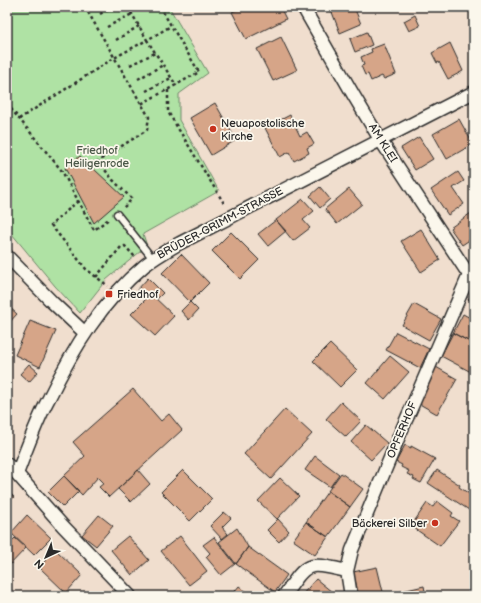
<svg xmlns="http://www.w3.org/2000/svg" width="481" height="603" viewBox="0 0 481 603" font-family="'Balsamiq Sans',sans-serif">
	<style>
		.green { fill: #afe2a4; stroke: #6d8668 }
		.building { fill: #d6a588; stroke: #2b2b2b }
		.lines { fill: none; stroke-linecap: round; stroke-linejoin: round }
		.lane-casing { stroke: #2b2b2b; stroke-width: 9 }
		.street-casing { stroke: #2b2b2b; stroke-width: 15 }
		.path { stroke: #2b2b2b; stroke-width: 2.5; stroke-dasharray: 3 3; stroke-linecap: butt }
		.lane { stroke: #fbf7ec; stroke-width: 6 }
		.street { stroke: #fbf7ec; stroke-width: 12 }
		.poi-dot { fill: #c8321e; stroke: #fbf7ec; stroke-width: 1.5 }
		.labels { text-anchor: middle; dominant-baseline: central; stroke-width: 3.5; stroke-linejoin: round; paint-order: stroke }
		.poi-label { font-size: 11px; fill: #2b2b2b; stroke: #fbf7ec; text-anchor: start }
		.street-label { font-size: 11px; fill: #2b2b2b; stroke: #fbf7ec }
		.park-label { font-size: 11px; fill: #4c5949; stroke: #fbf7ec }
	</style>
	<rect width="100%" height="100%" fill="#f0dece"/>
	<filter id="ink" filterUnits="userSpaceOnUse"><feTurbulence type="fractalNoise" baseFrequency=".025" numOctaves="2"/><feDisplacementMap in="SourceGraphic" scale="8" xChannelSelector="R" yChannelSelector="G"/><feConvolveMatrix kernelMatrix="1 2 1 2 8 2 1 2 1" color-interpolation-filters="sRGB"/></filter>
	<g filter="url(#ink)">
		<path class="green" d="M 7,7 L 169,7 L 208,73 L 179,94 L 179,120 L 219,191 L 143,234 L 147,246 L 106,280 L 80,313 L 55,286 L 7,228 Z"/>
		<path class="building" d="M 242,7 L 280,7 L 286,19 L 246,39 L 232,12 Z
			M 330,7 L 354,7 L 361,24 L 340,33 Z
			M 415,15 L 420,26 L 409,31 L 404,21 Z
			M 367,32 L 372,45 L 355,52 L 350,39 Z
			M 281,37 L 297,70 L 273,81 L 257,49 Z
			M 450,43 L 463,71 L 448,79 L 439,62 L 437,63 L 432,53 Z
			M 384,44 L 396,74 L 384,79 L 382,76 L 371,81 L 368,74 L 365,75 L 361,66 L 364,65 L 361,57 L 372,52 L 371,49 Z
			M 215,103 L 236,140 L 211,155 L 190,118 Z
			M 290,115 L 300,136 L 307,132 L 314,144 L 307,148 L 309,153 L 294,161 L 289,152 L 280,157 L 265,128 Z
			M 459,119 L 473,144 L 447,159 L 433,134 Z
			M 419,137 L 433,159 L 415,170 L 401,148 Z
			M 80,156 L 124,197 L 94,223 L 65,168 Z
			M 458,172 L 464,181 L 453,188 L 464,204 L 448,215 L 431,190 Z
			M 320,187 L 330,199 L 320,208 L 310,196 Z
			M 349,189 L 362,204 L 337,224 L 325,209 Z
			M 303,199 L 314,211 L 303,220 L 310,228 L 293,241 L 276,220 Z
			M 471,213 L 474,217 L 474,237 L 462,245 L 450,228 Z
			M 276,220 L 286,231 L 268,246 L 258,234 Z
			M 421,229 L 440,260 L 421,272 L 401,241 Z
			M 231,232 L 259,260 L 240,279 L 212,251 Z
			M 181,254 L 209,283 L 190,302 L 162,273 Z
			M 148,278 L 163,293 L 157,299 L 151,294 L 146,298 L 137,290 Z
			M 474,292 L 474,305 L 468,299 Z
			M 151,294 L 174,316 L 155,336 L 131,314 Z
			M 190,302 L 198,310 L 189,320 L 181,311 Z
			M 414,304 L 441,319 L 429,340 L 402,325 Z
			M 7,305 L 17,314 L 7,325 Z
			M 463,314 L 474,320 L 474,344 L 453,333 Z
			M 30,321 L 56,331 L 40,367 L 15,355 Z
			M 396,332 L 429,349 L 420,368 L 386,350 Z
			M 453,333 L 474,344 L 471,352 L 474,354 L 474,367 L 471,372 L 441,356 Z
			M 330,344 L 357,370 L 340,387 L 313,361 Z
			M 390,356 L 409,372 L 385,399 L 367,383 Z
			M 29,364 L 38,372 L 29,382 L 20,374 Z
			M 436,367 L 457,379 L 437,414 L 416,402 Z
			M 133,389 L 161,421 L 169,414 L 182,430 L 109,497 L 99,487 L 104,483 L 98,477 L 82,495 L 64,476 L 85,456 L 73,442 Z
			M 341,402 L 361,421 L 346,437 L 326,419 Z
			M 285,409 L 312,434 L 271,479 L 244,454 Z
			M 366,425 L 387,443 L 371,460 L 351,442 Z
			M 405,445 L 411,448 L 411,446 L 435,459 L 421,483 L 413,479 L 414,477 L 407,474 L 409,471 L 401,467 L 402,465 L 396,462 Z
			M 315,456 L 339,474 L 330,487 L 305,470 Z
			M 138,470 L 150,484 L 131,502 L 118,489 Z
			M 183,470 L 212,499 L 190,521 L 161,492 Z
			M 437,470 L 460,485 L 459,487 L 474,497 L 474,501 L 469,510 L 428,483 Z
			M 341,473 L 363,489 L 350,507 L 328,491 Z
			M 64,476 L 79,491 L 63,507 L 48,492 Z
			M 280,478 L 299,496 L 277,519 L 258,501 Z
			M 7,491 L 14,497 L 7,504 Z
			M 328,491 L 350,507 L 328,537 L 306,522 Z
			M 437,501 L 453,513 L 451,516 L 459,521 L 440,546 L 411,526 L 427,503 L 433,507 Z
			M 224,512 L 231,518 L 222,527 L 228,534 L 222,539 L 210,526 Z
			M 27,515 L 51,538 L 34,555 L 11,533 Z
			M 99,515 L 113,526 L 96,546 L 82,535 Z
			M 278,519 L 289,531 L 279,542 L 267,530 Z
			M 306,522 L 328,537 L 315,555 L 293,540 Z
			M 237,528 L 248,547 L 236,564 L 219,542 Z
			M 128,536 L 149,560 L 132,575 L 111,550 Z
			M 180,536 L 207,571 L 189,585 L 161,551 Z
			M 214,537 L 235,564 L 221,575 L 206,557 L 210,553 L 203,545 Z
			M 15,538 L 26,548 L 7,568 L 7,540 L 10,543 Z
			M 248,547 L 287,575 L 275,592 L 236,564 Z
			M 56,550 L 82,575 L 66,593 L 39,567 Z
			M 377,567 L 384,596 L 359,596 L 353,572 Z
			M 316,579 L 332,592 L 329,596 L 301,596 Z
			M 239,586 L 252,596 L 231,596 Z
			M 424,586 L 426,596 L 390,596 L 389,594 Z"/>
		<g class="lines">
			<defs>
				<path id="lane" d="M 117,214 L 153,259"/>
				<path id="street" d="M 303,7 L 354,96 L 381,141 L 469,275
					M 7,256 L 52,302 L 85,333
					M 7,464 L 17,474 L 63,526 L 130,596
					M 17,474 C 27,448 36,422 49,398 C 73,349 102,301 144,266 C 155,257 168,250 180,243 L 474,92
					M 284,596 C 308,561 306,562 347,571
					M 351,596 L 347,571 L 352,550 L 400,434 L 469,275 L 474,269"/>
			</defs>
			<use href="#lane" class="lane-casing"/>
			<use href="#street" class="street-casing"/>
			<path class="path" d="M 85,7 L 149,117 L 147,130 L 98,161 L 113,180 L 132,199 L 123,208
				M 128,7 L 147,40 L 171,26
				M 160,7 L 199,72 L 176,85
				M 100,14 L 111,7
				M 107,27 L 132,14
				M 116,40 L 139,26
				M 130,65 L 155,53
				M 138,79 L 163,65
				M 168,90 L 168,112 L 225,205
				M 146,91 L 171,78
				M 7,104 L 62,171 L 94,230 L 110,218
				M 19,119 L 114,58 L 147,40 L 176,85 L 141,104
				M 78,201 L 51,225 L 86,269 L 108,286
				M 96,277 L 121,247 L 125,246 L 135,257"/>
			<use href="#lane" class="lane"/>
			<use href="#street" class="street"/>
		</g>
	</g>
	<g class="poi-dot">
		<circle cx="213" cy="129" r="4"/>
		<rect x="105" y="290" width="8" height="8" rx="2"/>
		<circle cx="435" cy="523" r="4"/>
	</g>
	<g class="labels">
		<g class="poi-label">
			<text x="221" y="123">Neuapostolische<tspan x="221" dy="13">Kirche</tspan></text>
			<text x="117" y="294">Friedhof</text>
			<text x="427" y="523" text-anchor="end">Bäckerei Silber</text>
		</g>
		<g class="street-label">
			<text transform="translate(383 143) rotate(58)">AM KLEI</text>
			<text transform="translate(220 223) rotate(-28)">BRÜDER-GRIMM-STRASSE</text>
			<text transform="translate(402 430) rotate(-67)">OPFERHOF</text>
		</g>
		<g class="park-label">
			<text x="97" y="150">Friedhof<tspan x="97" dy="13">Heiligenrode</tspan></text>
		</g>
	</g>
	<rect width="481" height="603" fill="none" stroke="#fbf7ec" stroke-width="24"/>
	<rect x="12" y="12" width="457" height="579" fill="none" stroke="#2b2b2b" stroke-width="1.5" filter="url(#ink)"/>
	<g transform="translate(46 557) rotate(224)" stroke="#fbf7ec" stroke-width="3" paint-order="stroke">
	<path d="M0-3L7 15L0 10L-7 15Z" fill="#2b2b2b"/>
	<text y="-6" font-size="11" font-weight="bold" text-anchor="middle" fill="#2b2b2b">N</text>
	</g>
</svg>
